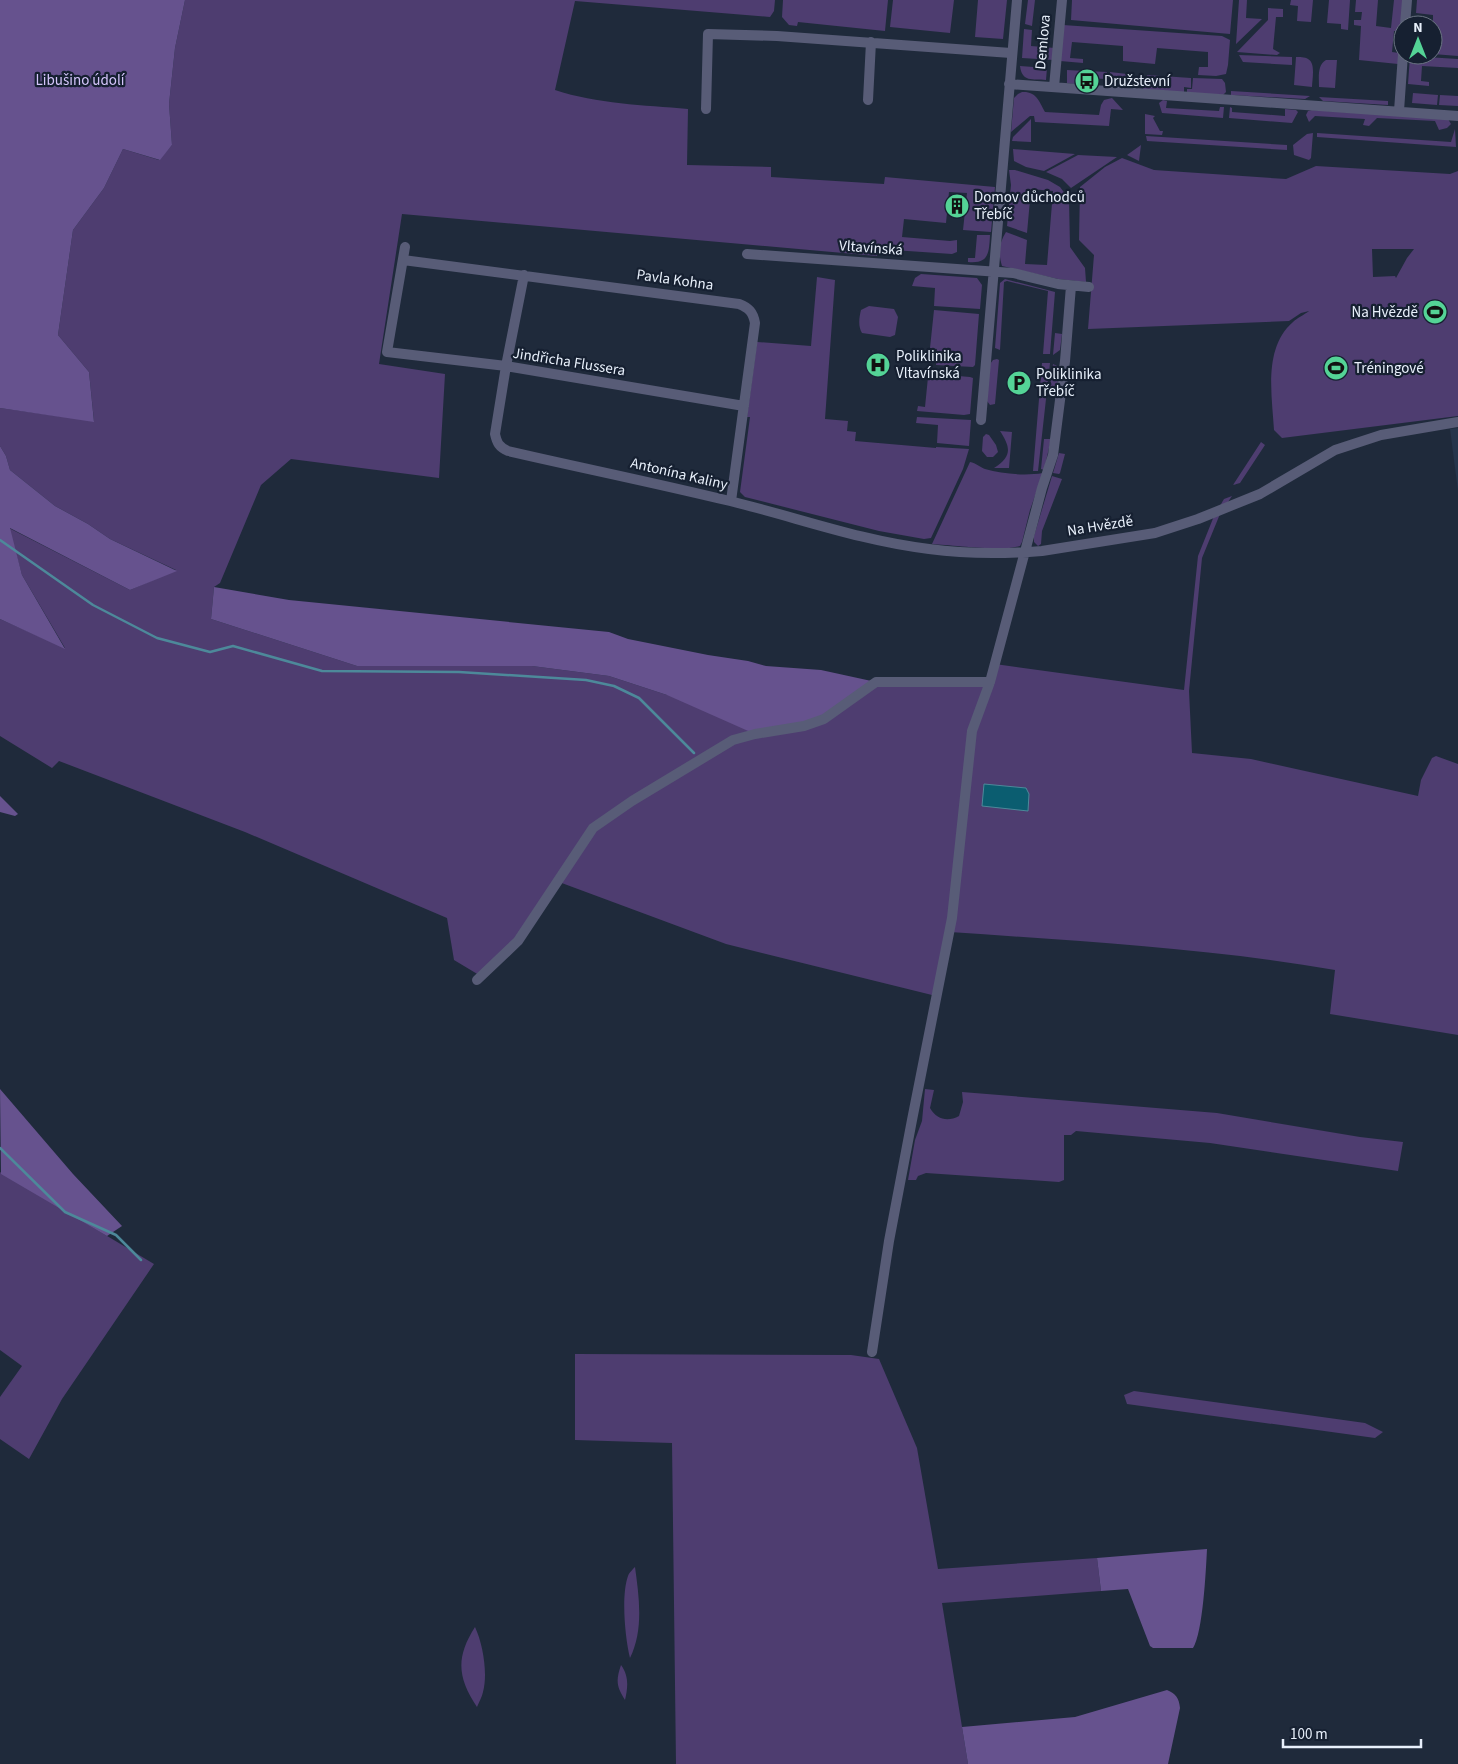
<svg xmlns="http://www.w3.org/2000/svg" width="1458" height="1764" viewBox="0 0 1458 1764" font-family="'Source Sans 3',sans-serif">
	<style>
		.built { fill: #26354b }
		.green { fill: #4e3d70; fill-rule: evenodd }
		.forest { fill: #66528e }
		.water { fill: #0b5d70; stroke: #4d899a }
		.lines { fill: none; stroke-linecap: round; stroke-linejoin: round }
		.stream { stroke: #4d899a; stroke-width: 2.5 }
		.minor { stroke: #585c77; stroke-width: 10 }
		.labels { text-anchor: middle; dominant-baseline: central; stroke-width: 4.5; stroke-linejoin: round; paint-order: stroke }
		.street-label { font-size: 15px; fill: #e8f0fb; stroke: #162031 }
		.park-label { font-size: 15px; fill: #d5c5fb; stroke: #162031 }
		.poi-label { font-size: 15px; fill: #e8f0fb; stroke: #162031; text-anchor: start }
	</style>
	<rect width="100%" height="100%" fill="#1f2a3b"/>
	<path class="built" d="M 1458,428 L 1458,491 L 1450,429 Z"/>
	<path class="green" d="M 185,0 L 775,0 L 774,11 L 770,17 L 575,1 L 555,90 C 597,104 644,105 688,109 L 687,165 L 771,167 L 771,177 L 884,184 L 885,177 L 995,187 L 991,232 L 963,230 L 967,193 L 949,192 L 946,223 L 904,219 L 902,237 L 950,241 L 957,240 L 957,252 L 952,254 L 878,249 L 877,256 L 402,214 L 379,364 L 445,374 L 439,478 L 291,459 L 261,485 L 220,583 L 214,587 L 211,619 L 357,666 L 532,666 L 609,676 L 667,695 L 876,682 L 990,682 L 995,664 L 1184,690 L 1198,556 L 1214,516 L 1224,499 L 1232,496 L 1220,514 L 1202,558 L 1189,691 L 1192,753 L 1251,759 L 1418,796 L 1421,780 L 1432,758 L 1436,756 L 1458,764 L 1458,1035 L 1330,1014 L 1335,970 C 1208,948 1078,941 950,932 L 932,995 L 726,944 L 559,882 L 518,941 L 479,975 L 454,960 L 447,918 L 245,832 L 59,761 L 52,768 L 0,736 L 0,619 L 65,648 L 22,575 L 9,528 L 130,590 L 176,570 L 110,539 L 88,524 L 55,506 L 10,470 L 6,456 L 0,446 L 0,408 L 94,421 L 89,372 L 58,335 L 73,230 L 104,188 L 123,149 L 159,160 L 172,145 L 169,104 L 175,48 Z
		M 783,0 L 888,0 L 885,31 L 798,22 L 797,26 L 789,25 L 782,17 Z
		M 893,0 L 954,0 L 950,33 L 890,27 Z
		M 978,0 L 1007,0 L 1003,39 L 975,37 Z
		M 1028,0 L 1035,0 L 1032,26 L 1025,24 Z
		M 1072,0 L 1233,0 L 1230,34 L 1071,20 Z
		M 1239,0 L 1247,0 L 1246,18 L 1262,19 L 1236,44 Z
		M 1291,0 L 1313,0 L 1311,22 L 1297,21 L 1298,6 L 1290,5 Z
		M 1329,0 L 1350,0 L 1348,30 L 1341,29 L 1341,24 L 1327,23 Z
		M 1356,0 L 1378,0 L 1376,26 L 1391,28 L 1394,0 L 1403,0 L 1401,31 L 1394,31 L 1392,52 L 1399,53 L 1398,64 L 1359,60 L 1361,26 L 1354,25 L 1354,20 L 1361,20 L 1362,12 L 1355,12 Z
		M 1417,0 L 1458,0 L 1458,56 L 1433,54 L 1433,15 L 1416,13 Z
		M 1268,8 L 1283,9 L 1283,17 L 1276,17 L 1273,49 L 1280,53 L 1277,55 L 1237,52 L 1268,20 Z
		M 1063,25 L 1222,36 L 1230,40 L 1228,65 L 1226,74 L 1216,76 L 1198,75 L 1199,67 L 1208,67 L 1208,52 L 1157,48 L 1155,64 L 1123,61 L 1123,46 L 1072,42 L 1070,58 L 1083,59 L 1083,63 L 1060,61 Z
		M 1024,29 L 1032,30 L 1031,46 L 1055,48 L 1054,60 L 1022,58 Z
		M 1239,55 L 1292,57 L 1292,65 L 1243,62 Z
		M 1410,56 L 1458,59 L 1458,68 L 1422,66 L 1421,81 L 1429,82 L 1429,86 L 1408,84 Z
		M 1296,57 C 1299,57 1305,57 1308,59 C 1316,63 1312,80 1312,87 L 1294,85 Z
		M 1326,60 L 1337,60 L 1335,88 L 1319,87 C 1319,78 1317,65 1326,60 Z
		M 1020,66 L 1047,68 L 1046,80 C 1032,79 1022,82 1020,66 Z
		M 1067,70 L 1085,71 L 1084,82 L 1075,84 L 1067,83 Z
		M 1087,71 L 1107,72 L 1106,79 L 1087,78 Z
		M 1110,72 L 1127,74 L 1127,85 L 1133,86 L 1132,88 L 1129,89 L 1110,83 Z
		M 1147,75 L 1191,78 L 1191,88 L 1184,87 L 1184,93 L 1143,89 L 1141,86 L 1146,86 Z
		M 1193,78 L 1222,79 L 1225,83 L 1226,92 L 1223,95 L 1187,93 L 1187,89 L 1192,89 Z
		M 1231,91 L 1310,96 L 1305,99 L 1231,95 Z
		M 1022,92 C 1036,91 1039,101 1045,112 L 1099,115 L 1101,105 L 1104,100 L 1112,98 L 1123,110 L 1111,109 L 1109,126 L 1035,122 L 1034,116 L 1030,116 L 1011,132 L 1014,98 L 1018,94 Z
		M 1413,93 L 1438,95 L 1437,105 L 1412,103 Z
		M 1440,95 L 1458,96 L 1458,106 L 1439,105 Z
		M 1319,97 L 1388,101 L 1388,105 L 1323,101 Z
		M 1163,100 L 1167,101 L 1166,108 L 1219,111 L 1220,107 L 1224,107 L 1223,118 L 1162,113 L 1159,103 Z
		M 1230,107 L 1232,108 L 1232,112 L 1285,116 L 1285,109 L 1296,110 L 1298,112 L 1292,123 L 1229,118 Z
		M 1312,110 L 1448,119 L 1451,124 L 1447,128 L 1439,130 L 1435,121 L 1377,118 L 1369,126 L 1363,125 L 1365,119 L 1315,116 L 1309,122 L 1306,115 L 1308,111 Z
		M 1145,114 L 1155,116 L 1153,118 L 1160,131 L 1163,131 L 1162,135 L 1145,134 Z
		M 1031,119 L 1031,142 L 1012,141 L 1013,137 Z
		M 1455,129 L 1456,147 L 1317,137 L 1317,133 L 1451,142 Z
		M 1313,133 L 1311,158 L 1309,160 L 1294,155 L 1293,145 L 1307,134 Z
		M 1146,136 L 1287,145 L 1287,150 L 1147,141 Z
		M 1141,145 L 1139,161 L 1127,155 Z
		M 1013,149 L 1075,154 L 1044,171 L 1026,167 L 1014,161 Z
		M 1078,155 L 1117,157 L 1071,188 L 1062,179 L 1046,172 Z
		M 1122,158 L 1154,170 L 1286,179 L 1316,166 L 1450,174 L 1458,171 L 1458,416 L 1282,438 L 1274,430 C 1272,395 1263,348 1293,322 C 1297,318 1304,315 1309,311 L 1301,313 L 1289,321 L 1088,329 L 1094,255 L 1079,240 L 1080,187 L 1105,167 ZM 1372,249 L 1414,249 L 1407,258 L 1396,278 L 1395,276 L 1373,277 Z
		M 1009,170 L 1015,170 L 1048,180 L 1060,187 L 1069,199 L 1070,247 L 1085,268 L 1086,282 L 1058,279 L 1002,266 C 998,253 999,243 1006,232 L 1027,240 L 1025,264 L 1047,265 L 1053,191 L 1031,189 L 1027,233 L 1007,226 L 1011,185 Z
		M 977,235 L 990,235 C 989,253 989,264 968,262 L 968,258 L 975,258 Z
		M 921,274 L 977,278 L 982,285 L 980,309 L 934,306 L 935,288 L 912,286 L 915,278 Z
		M 817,277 L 835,280 L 825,419 L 848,421 L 847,431 L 856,432 L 855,441 L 936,448 L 936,447 L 969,449 L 963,469 L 931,538 L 924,539 L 879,531 L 745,497 L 740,492 L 750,417 L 747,417 L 757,342 L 811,346 Z
		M 1005,279 L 1055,292 L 1050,354 L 1043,354 L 1048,291 L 1007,281 L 1004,282 L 1000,350 L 995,348 L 1000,283 Z
		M 869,306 L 894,309 L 898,317 L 895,335 L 890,337 L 862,333 C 858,326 859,318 861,310 Z
		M 934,310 L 979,314 L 975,365 L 973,367 L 936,365 L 937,349 L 930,348 Z
		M 1055,333 L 1062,334 L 1060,350 L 1053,355 Z
		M 997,359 L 999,360 L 995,404 L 990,405 L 987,401 L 990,364 L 993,360 Z
		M 1042,363 L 1050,363 L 1038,471 L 1033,471 Z
		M 1053,364 L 1057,366 L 1059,369 L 1056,393 L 1051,392 L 1049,394 Z
		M 935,374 L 970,377 L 973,378 L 970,414 L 964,415 L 917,411 L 918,406 L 925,407 L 928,377 L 934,377 Z
		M 917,417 L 971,420 L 969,446 L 937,443 L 938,425 L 916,423 Z
		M 1000,431 L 1012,432 L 1009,468 L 994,468 C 1012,456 1011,448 1000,431 Z
		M 986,434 L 989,435 L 996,445 L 998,452 L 993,457 L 987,457 L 982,451 L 983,437 Z
		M 1044,439 L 1051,439 L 1044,470 L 1041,469 Z
		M 1261,442 L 1265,445 L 1240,483 L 1233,485 Z
		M 1059,453 L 1065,454 L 1060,473 L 1059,474 L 1053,473 Z
		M 970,462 C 976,463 980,467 985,469 C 1003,474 1025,476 1043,473 L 1030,510 L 1022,542 L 1020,546 C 1003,552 952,545 932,544 Z
		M 1052,476 L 1062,479 L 1042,531 L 1041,544 L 1038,546 L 1034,542 L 1034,536 Z
		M 925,1089 L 934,1090 L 930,1108 C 937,1120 948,1122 959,1116 L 963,1102 L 962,1092 L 1217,1113 L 1360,1137 L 1403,1142 L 1398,1171 L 1210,1143 L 1076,1131 L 1071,1135 L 1064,1135 L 1064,1180 L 1059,1182 L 926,1173 L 918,1176 L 916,1180 L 908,1180 L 915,1140 L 922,1121 Z
		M 0,1172 L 154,1264 L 62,1399 L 29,1459 L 0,1439 L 0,1397 L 22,1366 L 0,1350 Z
		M 575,1354 L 851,1355 L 879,1359 L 917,1448 L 938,1569 L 1097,1558 L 1101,1591 L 942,1603 L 968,1764 L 676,1764 L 672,1443 L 575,1440 Z
		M 1134,1391 L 1365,1423 L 1383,1432 L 1375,1438 L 1127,1404 L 1124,1395 Z
		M 635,1567 C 639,1597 644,1629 630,1658 C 625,1637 621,1596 628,1576 C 629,1573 633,1569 635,1567 Z
		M 475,1627 C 483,1644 488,1674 483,1692 C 482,1697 479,1702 477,1707 C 457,1677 456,1657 475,1627 Z
		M 621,1665 C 629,1676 628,1687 625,1700 C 616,1686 616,1680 621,1665 Z"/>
	<path class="forest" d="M 0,0 L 185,0 L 175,48 L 169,104 L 172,145 L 160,160 L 123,149 L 104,188 L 73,230 L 58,335 L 89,372 L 94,422 L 0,408 Z
		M 0,446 L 6,456 L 10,470 L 55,506 L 88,524 L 110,539 L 177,571 L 130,590 L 10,528 L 22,575 L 65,649 L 0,619 Z
		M 214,587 L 289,600 L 609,632 L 628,639 L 708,655 L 748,661 L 766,666 L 821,670 L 876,682 L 824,719 L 755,734 L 667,695 L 609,676 L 532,666 L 357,666 L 211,619 Z
		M 0,796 L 18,814 L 15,816 L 0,812 Z
		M 0,1089 L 73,1174 L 122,1226 L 107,1236 L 1,1174 Z
		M 1207,1549 C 1206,1569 1203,1633 1193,1648 L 1153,1648 L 1150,1646 L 1128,1589 L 1101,1591 L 1097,1558 Z
		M 1167,1690 C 1176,1694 1179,1698 1180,1708 L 1168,1764 L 968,1764 L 962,1727 L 1075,1717 Z"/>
	<path class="water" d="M 984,784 L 1026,788 L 1029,794 L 1028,811 L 982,806 Z"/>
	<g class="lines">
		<path class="stream" d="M 0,540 L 93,605 L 157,638 L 210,652 L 233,646 L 322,671 L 459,672 L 586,680 L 614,686 L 639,698 L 694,753
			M 0,1148 L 65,1212 L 116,1235 L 141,1260"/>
		<path class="minor" d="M 1405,25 L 1407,0
			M 1009,84 L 1458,116
			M 1054,87 L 1062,0
			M 868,100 L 871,42
			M 706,109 L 708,34 L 777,36 L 1011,53
			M 1399,111 L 1403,54
			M 405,247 L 387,352 L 506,366 L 744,406
			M 747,254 L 1013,273 L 1058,284 L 1089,287
			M 403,260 L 739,304 C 749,308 753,312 755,323 L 731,501
			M 524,275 L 506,366 L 495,434 C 497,443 499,447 508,451 C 582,468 656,483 730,501 C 796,517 861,541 929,549 C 966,554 1004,554 1042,551 L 1155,533 L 1198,519 L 1260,494 L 1335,450 L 1381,435 L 1458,422
			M 981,420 L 1017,0
			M 477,980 L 518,941 L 593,828 L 632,801 L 733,740 L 755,734 L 804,726 L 824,719 L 876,682 L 990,682
			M 872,1352 L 889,1241 L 912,1120 L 952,918 L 972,731 L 990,682 L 1042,488 L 1053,455 L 1065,361 L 1071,286"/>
	</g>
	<defs>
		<symbol id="bus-disc" viewBox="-11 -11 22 22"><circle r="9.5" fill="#54d396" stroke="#162031"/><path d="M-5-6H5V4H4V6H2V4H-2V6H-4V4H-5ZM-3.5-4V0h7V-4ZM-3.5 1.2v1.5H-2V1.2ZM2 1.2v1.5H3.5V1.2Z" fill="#111"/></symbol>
		<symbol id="building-disc" viewBox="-11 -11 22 22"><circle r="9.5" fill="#54d396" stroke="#162031"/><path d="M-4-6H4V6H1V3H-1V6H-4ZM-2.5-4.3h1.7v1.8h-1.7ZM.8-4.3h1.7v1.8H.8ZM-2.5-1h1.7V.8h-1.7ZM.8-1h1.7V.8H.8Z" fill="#111"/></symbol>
		<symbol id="stadium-disc" viewBox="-11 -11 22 22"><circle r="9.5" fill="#54d396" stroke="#162031"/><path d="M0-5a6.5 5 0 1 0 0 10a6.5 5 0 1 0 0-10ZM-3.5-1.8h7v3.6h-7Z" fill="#111"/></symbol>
		<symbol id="hospital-disc" viewBox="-11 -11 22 22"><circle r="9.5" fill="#54d396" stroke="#162031"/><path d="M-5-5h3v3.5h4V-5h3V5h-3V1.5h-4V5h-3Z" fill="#111"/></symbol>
		<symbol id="parking-disc" viewBox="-11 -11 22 22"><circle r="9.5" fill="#54d396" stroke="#162031"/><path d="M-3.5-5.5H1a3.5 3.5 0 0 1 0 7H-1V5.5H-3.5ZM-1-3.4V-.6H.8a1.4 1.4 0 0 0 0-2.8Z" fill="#111"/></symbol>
	</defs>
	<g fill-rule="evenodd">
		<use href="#bus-disc" x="1073" y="67" width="28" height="28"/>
		<use href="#building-disc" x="943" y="192" width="28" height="28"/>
		<use href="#stadium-disc" x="1421" y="298" width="28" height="28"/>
		<use href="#hospital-disc" x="864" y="351" width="28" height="28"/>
		<use href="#stadium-disc" x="1322" y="354" width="28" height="28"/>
		<use href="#parking-disc" x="1005" y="369" width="28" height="28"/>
	</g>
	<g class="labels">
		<g class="street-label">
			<text transform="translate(1043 42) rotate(-85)">Demlova</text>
			<text transform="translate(871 248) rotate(4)">Vltavínská</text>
			<text transform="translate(675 280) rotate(8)">Pavla Kohna</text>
			<text transform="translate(569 362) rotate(9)">Jindřicha Flussera</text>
			<text transform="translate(679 474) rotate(13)">Antonína Kaliny</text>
			<text transform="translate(1100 526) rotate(-9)">Na Hvězdě</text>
		</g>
		<g class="park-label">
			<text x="80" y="80">Libušino údolí</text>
		</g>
		<g class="poi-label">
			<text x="1104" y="81">Družstevní</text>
			<text x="974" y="197">Domov důchodců<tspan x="974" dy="17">Třebíč</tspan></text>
			<text x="1418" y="312" text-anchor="end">Na Hvězdě</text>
			<text x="896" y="356">Poliklinika<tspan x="896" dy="17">Vltavínská</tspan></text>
			<text x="1354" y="368">Tréningové</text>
			<text x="1036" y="374">Poliklinika<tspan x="1036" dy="17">Třebíč</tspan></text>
		</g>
	</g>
	<g transform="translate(1418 40)"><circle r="24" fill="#162031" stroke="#6a7382"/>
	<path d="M0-4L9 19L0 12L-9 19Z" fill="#54d396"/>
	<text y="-8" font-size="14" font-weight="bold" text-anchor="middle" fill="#e8f0fb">N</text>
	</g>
	<path d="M1283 1739v8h138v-8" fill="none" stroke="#e8f0fb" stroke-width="2.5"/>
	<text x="1290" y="1739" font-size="15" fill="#e8f0fb" stroke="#162031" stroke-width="4" paint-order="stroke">100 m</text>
</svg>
